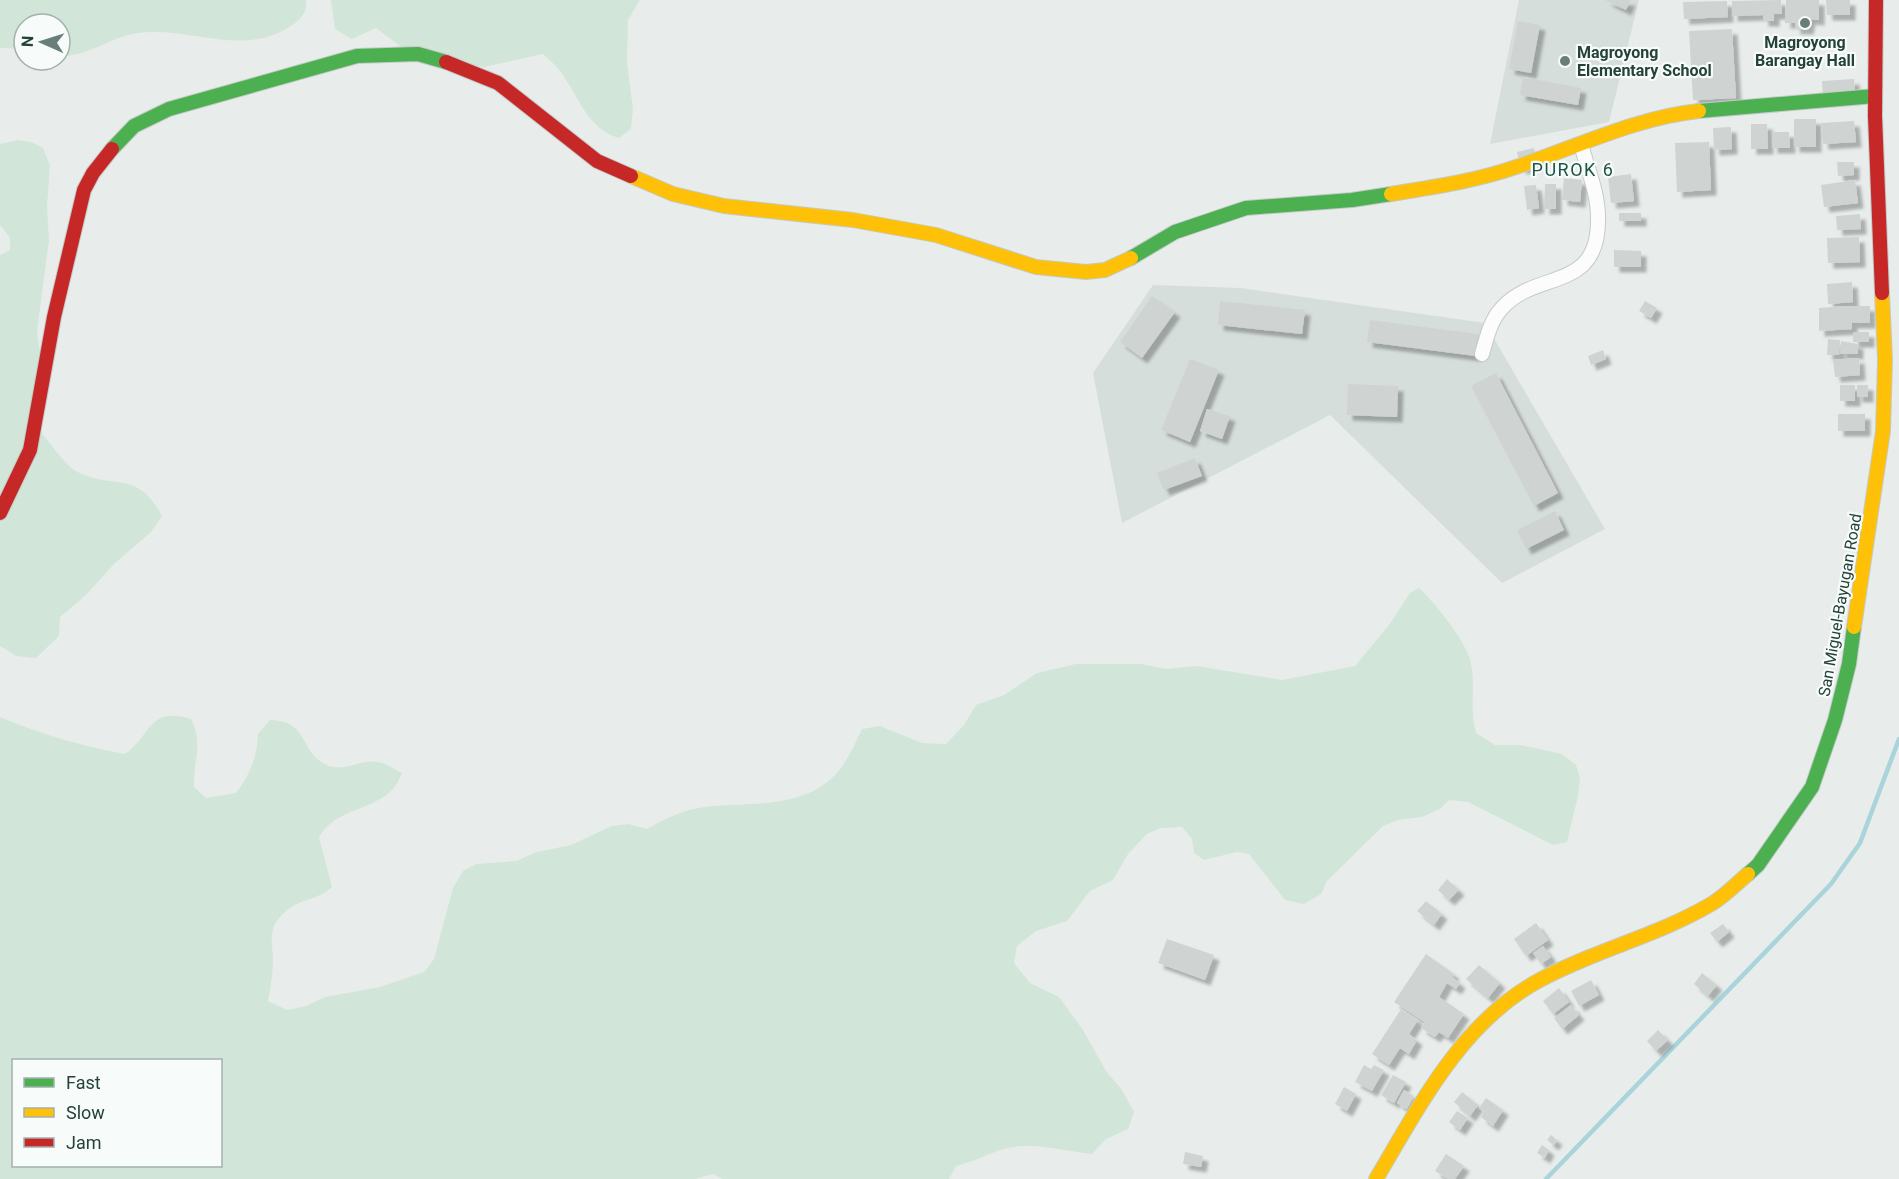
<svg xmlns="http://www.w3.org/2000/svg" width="1899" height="1179" viewBox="0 0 1899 1179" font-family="Roboto,sans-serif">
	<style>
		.built { fill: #d6dedb }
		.green { fill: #d1e6d8; fill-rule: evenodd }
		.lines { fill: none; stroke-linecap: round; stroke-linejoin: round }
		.stream { stroke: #a9d4db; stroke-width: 4.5 }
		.building { fill: #cfd4d2; filter: url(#shadow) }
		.street-casing { stroke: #c5cac8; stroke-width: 16 }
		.fast-casing { stroke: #c3cbc8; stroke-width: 16 }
		.slow-casing { stroke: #c3cbc8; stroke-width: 16 }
		.jam-casing { stroke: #c3cbc8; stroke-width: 16 }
		.street { stroke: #fcfcfc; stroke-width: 14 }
		.fast { stroke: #4caf50; stroke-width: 14 }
		.slow { stroke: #ffc107; stroke-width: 14 }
		.jam { stroke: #c62828; stroke-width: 14 }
		.poi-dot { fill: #697e78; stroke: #f7fbf9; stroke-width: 2 }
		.labels { text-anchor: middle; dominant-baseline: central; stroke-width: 4.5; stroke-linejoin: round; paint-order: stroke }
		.poi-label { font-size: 16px; font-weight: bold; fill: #24423a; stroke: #f7fbf9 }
		.street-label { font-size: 16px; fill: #24423a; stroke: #f7fbf9 }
		.neighbourhood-label { font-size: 18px; letter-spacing: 1.5px; fill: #1f5548; stroke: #f7fbf9 }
	</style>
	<defs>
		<filter id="shadow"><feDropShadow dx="5.5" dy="5.5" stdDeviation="1.5" flood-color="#0004"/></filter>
	</defs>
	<rect width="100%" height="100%" fill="#e8edeb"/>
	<path class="built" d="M 1519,0 L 1639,0 L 1609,122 L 1490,144 Z
		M 1153,285 L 1241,288 L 1485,323 L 1605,529 L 1502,583 L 1330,415 L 1122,523 L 1093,373 Z"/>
	<path class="green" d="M 0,0 L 306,0 C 307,10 303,17 295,23 C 245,60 192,26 138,33 C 110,37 88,57 60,56 L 60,24 L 24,24 L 24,49 L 0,48 Z
		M 331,0 L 640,0 L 628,20 L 627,63 L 633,109 L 631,129 L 619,138 C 587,129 578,95 560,71 C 556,65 548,59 543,54 L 484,67 L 412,55 L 376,28 L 352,39 L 335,29 Z
		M 18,140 L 31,142 L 43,148 L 50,165 L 47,207 L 49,240 L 37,331 L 41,361 L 39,430 C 48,440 65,465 76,471 C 113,491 137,468 162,516 L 151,532 L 114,564 L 86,595 L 60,617 L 59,636 L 36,658 L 16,656 L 0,646 L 0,255 L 10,250 L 10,238 L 0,225 L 0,144 Z
		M 1419,588 C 1435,603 1468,643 1471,664 C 1476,688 1469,708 1476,733 L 1495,745 L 1521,745 L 1562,754 L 1576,765 L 1580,778 L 1578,796 L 1567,842 L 1553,845 L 1468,802 L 1449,800 L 1440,809 L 1422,817 L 1398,820 L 1383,826 L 1327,881 L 1321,894 L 1304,904 L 1285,900 L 1249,854 L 1237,852 L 1204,860 L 1194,853 L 1192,839 L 1182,827 L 1161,828 L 1147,834 L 1128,854 L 1113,880 L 1090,891 L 1067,921 L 1036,931 L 1017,946 L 1014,963 L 1030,983 L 1059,997 L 1083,1030 L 1106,1071 L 1122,1090 L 1134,1112 L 1128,1129 L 1106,1139 L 1092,1154 C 1063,1151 1032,1141 1004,1149 C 987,1154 973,1162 956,1166 L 949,1179 L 723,1179 L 713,1174 L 696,1179 L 0,1179 L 0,717 C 40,734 82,746 125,754 C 152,735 148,706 191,719 C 204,744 193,760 194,787 L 206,798 L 236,793 C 250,775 257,757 258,734 L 270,720 C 308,721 299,748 323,763 C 342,775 358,759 377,762 C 385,762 395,770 402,773 C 387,814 342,801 319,837 L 332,887 C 318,900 304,898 290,908 C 269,924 271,935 273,958 C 273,972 271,987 268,1001 L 287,1010 L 306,1006 L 325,997 L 380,987 L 424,972 L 434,959 L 453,888 L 463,871 L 476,864 L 516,861 L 537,852 L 571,845 L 612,826 L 628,824 L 647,829 C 664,819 679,812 698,808 C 742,801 799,811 834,776 C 847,763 854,745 862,729 L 880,726 L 922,743 L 946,744 L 964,725 L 976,705 L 1004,695 L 1037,673 L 1076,664 L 1141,664 L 1166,669 L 1196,666 L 1282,680 L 1355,666 L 1389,625 L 1410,593 ZM 220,1060 L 220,1166 L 14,1166 L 14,1060 Z"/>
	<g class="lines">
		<path class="stream" d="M 1546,1179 L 1831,884 L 1860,843 L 1899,739"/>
	</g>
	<path class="building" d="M 1605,0 L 1630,0 L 1626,10 Z
		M 1781,0 L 1782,14 L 1774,14 L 1774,21 L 1763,21 L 1763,15 L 1732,16 L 1732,1 Z
		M 1786,0 L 1819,0 L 1819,20 L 1810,19 L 1808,29 L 1795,29 L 1795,23 L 1785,23 Z
		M 1826,0 L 1850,0 L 1850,15 L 1827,15 Z
		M 1727,1 L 1728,17 L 1684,19 L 1683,2 Z
		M 1518,21 L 1540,25 L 1531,73 L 1509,69 Z
		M 1732,29 L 1736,98 L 1693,100 L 1689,31 Z
		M 1523,77 L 1581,88 L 1578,105 L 1520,95 Z
		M 1854,79 L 1855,98 L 1823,100 L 1822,81 Z
		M 1794,119 L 1816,119 L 1816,147 L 1794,147 Z
		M 1854,121 L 1856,142 L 1823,144 L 1821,123 Z
		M 1751,124 L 1767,124 L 1768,149 L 1751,149 Z
		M 1731,127 L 1732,149 L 1714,150 L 1713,128 Z
		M 1772,132 L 1789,132 L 1790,148 L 1772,148 Z
		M 1709,142 L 1711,190 L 1677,192 L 1675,143 Z
		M 1534,148 L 1538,165 L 1521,169 L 1517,152 Z
		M 1837,162 L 1854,162 L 1854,175 L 1838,176 Z
		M 1631,174 L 1634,201 L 1611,203 L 1608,177 Z
		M 1564,178 L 1582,180 L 1580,202 L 1562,200 Z
		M 1855,180 L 1858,203 L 1824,207 L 1821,185 Z
		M 1545,184 L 1556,184 L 1556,209 L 1544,209 Z
		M 1536,185 L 1539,208 L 1527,210 L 1524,186 Z
		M 1619,213 L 1641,213 L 1641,221 L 1619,221 Z
		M 1860,214 L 1861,229 L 1837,230 L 1836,216 Z
		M 1859,237 L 1860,262 L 1828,263 L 1827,238 Z
		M 1614,250 L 1641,251 L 1641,267 L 1614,267 Z
		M 1852,282 L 1853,302 L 1828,304 L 1827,284 Z
		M 1152,296 L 1175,312 L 1142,358 L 1120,342 Z
		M 1220,301 L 1305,310 L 1302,334 L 1218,325 Z
		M 1645,301 L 1657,308 L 1651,318 L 1639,311 Z
		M 1844,306 L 1870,306 L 1870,323 L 1852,323 L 1852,329 L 1819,331 L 1819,308 Z
		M 1370,320 L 1478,334 L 1476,356 L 1367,342 Z
		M 1853,332 L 1869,332 L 1869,342 L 1853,342 Z
		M 1828,339 L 1840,340 L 1839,355 L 1827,355 Z
		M 1841,341 L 1858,344 L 1858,354 L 1840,354 Z
		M 1603,350 L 1606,359 L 1591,365 L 1588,356 Z
		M 1859,358 L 1860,375 L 1835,377 L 1833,360 Z
		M 1190,359 L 1219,370 L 1190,442 L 1161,430 Z
		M 1496,373 L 1558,493 L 1534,506 L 1471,386 Z
		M 1348,384 L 1398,386 L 1397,417 L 1347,415 Z
		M 1840,385 L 1855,385 L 1855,401 L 1840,401 Z
		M 1857,385 L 1868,385 L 1868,397 L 1857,397 Z
		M 1207,409 L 1230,416 L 1222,439 L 1200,431 Z
		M 1838,414 L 1865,414 L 1865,431 L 1838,431 Z
		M 1195,458 L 1202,476 L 1164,490 L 1157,473 Z
		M 1555,511 L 1564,530 L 1526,549 L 1517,530 Z
		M 1447,879 L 1459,890 L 1449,900 L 1438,890 Z
		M 1426,901 L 1442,914 L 1434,925 L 1417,911 Z
		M 1536,923 L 1548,940 L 1526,956 L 1514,939 Z
		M 1723,924 L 1729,932 L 1717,942 L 1710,933 Z
		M 1167,939 L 1214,955 L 1205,980 L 1158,963 Z
		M 1543,946 L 1551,957 L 1541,964 L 1533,953 Z
		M 1426,954 L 1454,974 L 1452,977 L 1460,983 L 1456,989 L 1447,983 L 1439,997 L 1464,1014 L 1448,1038 L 1439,1032 L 1435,1037 L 1421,1028 L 1425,1022 L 1394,1002 Z
		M 1479,965 L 1500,983 L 1488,998 L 1466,979 Z
		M 1702,973 L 1717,985 L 1708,996 L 1694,984 Z
		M 1591,980 L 1599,995 L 1579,1006 L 1571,991 Z
		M 1559,988 L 1569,1002 L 1553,1014 L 1543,1001 Z
		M 1571,1005 L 1579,1015 L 1562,1029 L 1554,1018 Z
		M 1401,1009 L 1418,1020 L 1409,1034 L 1417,1040 L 1409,1054 L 1400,1048 L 1389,1065 L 1372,1054 Z
		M 1658,1030 L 1668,1040 L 1656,1051 L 1647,1041 Z
		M 1364,1065 L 1371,1069 L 1374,1065 L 1384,1070 L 1372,1091 L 1355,1082 Z
		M 1393,1075 L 1406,1082 L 1394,1103 L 1381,1095 Z
		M 1344,1087 L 1356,1094 L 1347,1111 L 1335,1104 Z
		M 1404,1090 L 1414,1096 L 1407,1109 L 1397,1103 Z
		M 1462,1092 L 1478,1105 L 1470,1116 L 1454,1102 Z
		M 1486,1098 L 1503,1110 L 1493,1126 L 1481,1117 L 1484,1111 L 1479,1108 Z
		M 1457,1111 L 1468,1118 L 1460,1130 L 1449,1122 Z
		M 1551,1135 L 1557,1140 L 1553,1145 L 1547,1140 Z
		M 1542,1145 L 1549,1150 L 1545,1158 L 1537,1153 Z
		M 1185,1152 L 1203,1156 L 1201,1167 L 1183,1164 Z
		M 1446,1154 L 1464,1166 L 1455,1179 L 1448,1179 L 1435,1171 Z"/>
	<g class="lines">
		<defs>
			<path id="street" d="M 1482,354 C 1487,337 1490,321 1502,308 C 1537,269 1600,293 1598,217 C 1598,192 1587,168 1581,144"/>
			<path id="fast" d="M 1699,111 L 1875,96
				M 112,149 L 134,126 L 169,109 L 357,56 L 418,54 L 446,62
				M 1131,258 L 1175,232 L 1246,208 L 1352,200 L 1391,194
				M 1748,874 L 1758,865 L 1812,787 L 1835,720 L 1849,664 L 1854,627"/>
			<path id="slow" d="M 631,176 L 673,194 L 724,206 L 853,220 L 936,235 L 1036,267 L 1086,272 L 1105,270 L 1131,258
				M 1391,194 C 1433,187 1476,181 1516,167 C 1574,148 1638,117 1699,111
				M 1854,627 L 1883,431 L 1885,360 L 1882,293
				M 1376,1179 C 1419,1107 1461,1023 1538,981 C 1594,950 1658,936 1713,903 C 1726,895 1737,883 1748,874"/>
			<path id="jam" d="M 1876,0 L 1875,116 L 1882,293
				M 446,62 L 498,83 L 597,161 L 631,176
				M 0,513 L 30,450 L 54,317 L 84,190 L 93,173 L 112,149"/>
		</defs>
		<use href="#street" class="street-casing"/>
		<use href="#fast" class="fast-casing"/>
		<use href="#slow" class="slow-casing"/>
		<use href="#jam" class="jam-casing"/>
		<use href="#street" class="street"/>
		<use href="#fast" class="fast"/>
		<use href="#slow" class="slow"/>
		<use href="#jam" class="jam"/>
	</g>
	<g class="poi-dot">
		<circle cx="1805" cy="23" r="6"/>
		<circle cx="1565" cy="61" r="6"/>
	</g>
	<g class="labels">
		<g class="poi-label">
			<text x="1805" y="42">Magroyong<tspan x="1805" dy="18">Barangay Hall</tspan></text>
			<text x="1577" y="52" text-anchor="start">Magroyong<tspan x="1577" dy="18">Elementary School</tspan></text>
		</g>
		<g class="street-label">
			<text transform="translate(1840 605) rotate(-80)">San Miguel-Bayugan Road</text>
		</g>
		<g class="neighbourhood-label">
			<text x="1573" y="169">PUROK 6</text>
		</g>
	</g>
	<rect x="12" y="1059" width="210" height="108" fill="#f7fbf9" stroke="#a3b1ad" stroke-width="1.5"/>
	<rect x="24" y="1078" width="30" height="9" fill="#4caf50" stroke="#a3b1ad" stroke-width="1.5"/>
	<text x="66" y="1089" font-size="18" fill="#24423a">Fast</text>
	<rect x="24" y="1108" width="30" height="9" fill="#ffc107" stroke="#a3b1ad" stroke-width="1.5"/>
	<text x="66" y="1119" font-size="18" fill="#24423a">Slow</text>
	<rect x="24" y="1138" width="30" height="9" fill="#c62828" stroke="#a3b1ad" stroke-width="1.5"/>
	<text x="66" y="1149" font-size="18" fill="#24423a">Jam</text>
	<g transform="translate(42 42) rotate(273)"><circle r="28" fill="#f7fbf9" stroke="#a3b1ad" stroke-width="1.5"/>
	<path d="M0-4.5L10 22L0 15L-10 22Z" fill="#697e78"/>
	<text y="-9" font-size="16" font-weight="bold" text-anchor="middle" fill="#24423a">N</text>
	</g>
</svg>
